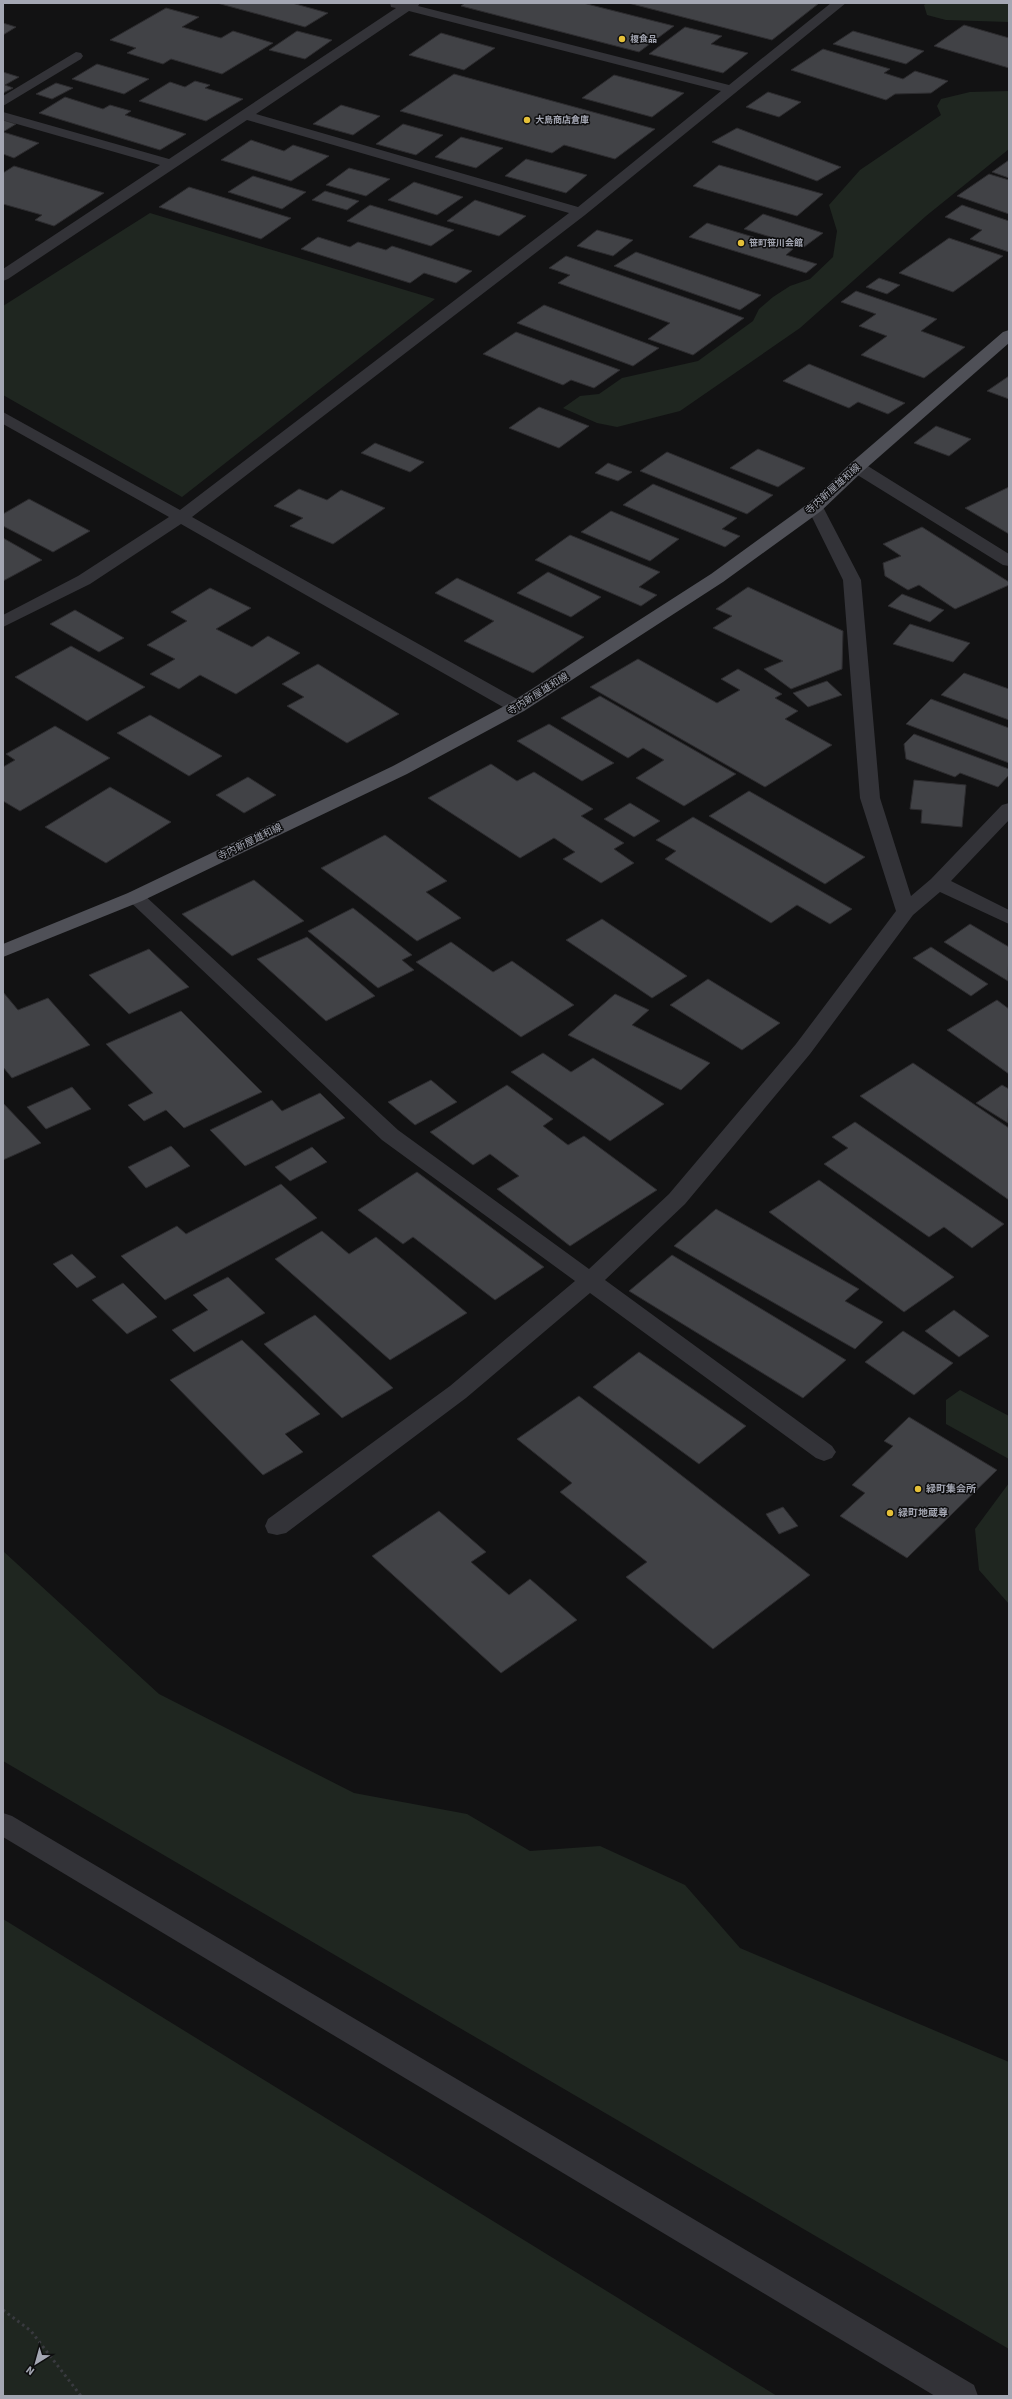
<svg xmlns="http://www.w3.org/2000/svg" width="1012" height="2399" viewBox="0 0 1012 2399" font-family="'Source Sans 3','Noto Sans JP',sans-serif">
	<style>
		.green { fill: #1f2620 }
		.building { fill: #414246; stroke: #2d2c2f }
		.lines { fill: none; stroke-linecap: round; stroke-linejoin: round }
		.path { stroke: #393a3f; stroke-width: 3; stroke-dasharray: 2.5 3.5; stroke-linecap: butt }
		.minor { fill: #333338; fill-rule: evenodd }
		.major { fill: #4f5057; fill-rule: evenodd }
		.poi-dot { fill: #e5c038; stroke: #0d0d0e; stroke-width: 1.5 }
		.labels { text-anchor: middle; dominant-baseline: central; stroke-width: 3; stroke-linejoin: round; paint-order: stroke }
		.far-poi-label { font-size: 9px; font-weight: bold; fill: #a4a7b3; stroke: #0d0d0e; text-anchor: start }
		.street-label { font-size: 10px; fill: #a4a7b3; stroke: #0d0d0e }
		.poi-label { font-size: 10px; font-weight: bold; fill: #a4a7b3; stroke: #0d0d0e; text-anchor: start }
	</style>
	<rect width="100%" height="100%" fill="#121213"/>
	<path class="green" d="M 927,3 L 1009,3 L 1009,22 L 946,20 L 927,15 L 924,5 Z
		M 1009,91 L 1009,149 L 926,216 L 800,328 L 680,411 L 617,427 L 597,423 L 563,408 L 580,396 L 599,394 L 622,378 L 698,361 L 753,321 L 759,309 L 773,297 L 790,286 L 810,279 L 833,257 L 837,231 L 829,205 L 860,170 L 941,115 L 937,106 L 941,99 L 970,92 Z
		M 150,213 L 435,299 L 182,497 L 3,395 L 3,306 Z
		M 960,1390 L 1009,1416 L 1009,1459 L 946,1424 L 946,1400 Z
		M 1009,1483 L 1009,1604 L 979,1570 L 975,1529 Z
		M 3,1551 L 159,1694 L 354,1793 L 467,1814 L 530,1851 L 600,1846 L 685,1885 L 740,1948 L 1009,2062 L 1009,2349 L 3,1761 Z
		M 3,1919 L 777,2396 L 3,2396 Z"/>
	<path class="building" d="M 217,3 L 292,3 L 328,13 L 305,27 Z
		M 465,3 L 583,3 L 674,26 L 639,52 L 461,6 Z
		M 628,3 L 812,3 L 818,4 L 772,40 Z
		M 166,8 L 199,17 L 182,27 L 221,38 L 233,31 L 273,43 L 222,74 L 171,59 L 163,64 L 127,53 L 136,48 L 110,40 Z
		M 3,23 L 16,27 L 3,35 Z
		M 964,25 L 1009,38 L 1009,68 L 934,46 Z
		M 685,27 L 722,36 L 711,44 L 748,53 L 723,73 L 649,54 Z
		M 297,31 L 332,40 L 305,59 L 269,50 Z
		M 853,31 L 924,51 L 906,64 L 833,44 Z
		M 441,33 L 495,48 L 464,70 L 409,55 Z
		M 823,49 L 890,69 L 884,73 L 903,79 L 915,71 L 948,81 L 931,93 L 895,94 L 886,100 L 791,70 Z
		M 97,64 L 149,79 L 124,94 L 72,79 Z
		M 3,72 L 19,77 L 5,85 L 13,88 L 3,93 Z
		M 454,74 L 655,129 L 615,159 L 564,145 L 552,153 L 400,111 Z
		M 614,75 L 684,93 L 652,117 L 582,98 Z
		M 195,81 L 210,85 L 205,88 L 243,99 L 206,121 L 139,101 L 170,82 L 185,87 Z
		M 56,83 L 73,88 L 52,99 L 36,94 Z
		M 768,92 L 801,102 L 779,117 L 746,107 Z
		M 65,97 L 103,109 L 110,105 L 131,111 L 125,115 L 186,134 L 160,150 L 39,113 Z
		M 341,105 L 380,116 L 353,135 L 313,124 Z
		M 3,120 L 16,124 L 3,132 L 39,143 L 14,158 L 3,154 Z
		M 403,124 L 443,135 L 416,155 L 376,144 Z
		M 737,128 L 841,167 L 817,181 L 712,142 Z
		M 461,137 L 503,148 L 476,168 L 435,157 Z
		M 251,140 L 284,151 L 293,145 L 329,156 L 291,181 L 221,160 Z
		M 526,159 L 587,175 L 566,193 L 505,176 Z
		M 1009,160 L 1009,178 L 992,172 Z
		M 719,165 L 823,194 L 797,216 L 693,186 Z
		M 14,166 L 104,193 L 54,226 L 35,220 L 42,215 L 3,204 L 3,173 Z
		M 349,168 L 390,179 L 366,196 L 326,185 Z
		M 989,174 L 1009,180 L 1009,214 L 957,196 Z
		M 253,176 L 306,192 L 282,209 L 228,192 Z
		M 414,182 L 463,197 L 437,215 L 388,200 Z
		M 189,187 L 291,218 L 261,239 L 159,207 Z
		M 325,191 L 359,201 L 347,210 L 312,200 Z
		M 475,200 L 526,216 L 499,236 L 447,221 Z
		M 370,205 L 454,230 L 431,246 L 347,221 Z
		M 962,205 L 1009,221 L 1009,252 L 970,239 L 982,230 L 945,217 Z
		M 763,214 L 823,233 L 804,247 L 744,229 Z
		M 707,223 L 793,249 L 786,255 L 817,264 L 806,273 L 689,237 Z
		M 597,230 L 633,240 L 613,256 L 577,246 Z
		M 318,237 L 350,247 L 358,242 L 386,250 L 392,246 L 472,271 L 456,283 L 424,273 L 410,283 L 301,249 Z
		M 949,238 L 1003,256 L 953,292 L 899,273 Z
		M 636,252 L 761,295 L 740,310 L 614,266 Z
		M 566,256 L 744,318 L 693,355 L 648,339 L 670,323 L 558,283 L 570,275 L 549,268 Z
		M 879,278 L 900,285 L 887,294 L 866,287 Z
		M 856,291 L 937,319 L 921,331 L 965,347 L 924,378 L 861,355 L 887,336 L 859,326 L 876,314 L 841,302 Z
		M 544,305 L 659,348 L 633,366 L 517,323 Z
		M 516,332 L 620,370 L 594,388 L 571,380 L 563,385 L 483,354 Z
		M 809,364 L 905,403 L 888,414 L 858,402 L 849,408 L 783,381 Z
		M 1009,376 L 1009,399 L 987,391 Z
		M 539,407 L 589,426 L 559,448 L 509,428 Z
		M 936,426 L 971,439 L 949,456 L 914,443 Z
		M 375,443 L 424,462 L 410,472 L 361,453 Z
		M 758,449 L 805,468 L 778,487 L 730,468 Z
		M 667,452 L 773,495 L 747,514 L 640,471 Z
		M 608,463 L 632,472 L 618,481 L 595,473 Z
		M 653,484 L 737,518 L 722,529 L 740,536 L 725,547 L 623,505 Z
		M 1009,487 L 1009,534 L 965,508 Z
		M 299,489 L 327,500 L 341,490 L 385,508 L 333,544 L 290,526 L 303,518 L 274,506 Z
		M 29,499 L 90,531 L 53,552 L 3,526 L 3,514 Z
		M 611,511 L 679,539 L 650,561 L 581,532 Z
		M 922,527 L 1009,582 L 1009,585 L 955,609 L 919,585 L 908,590 L 885,576 L 883,563 L 901,556 L 883,544 Z
		M 570,535 L 660,572 L 639,587 L 657,595 L 641,606 L 535,560 Z
		M 3,538 L 42,560 L 3,581 Z
		M 548,572 L 601,597 L 571,617 L 517,593 Z
		M 457,578 L 584,637 L 533,673 L 464,641 L 494,621 L 435,593 Z
		M 748,587 L 843,631 L 842,669 L 791,689 L 764,669 L 783,661 L 713,628 L 732,616 L 716,609 Z
		M 210,588 L 251,608 L 216,629 L 252,647 L 268,636 L 300,653 L 236,694 L 200,675 L 179,689 L 150,674 L 175,659 L 147,645 L 187,621 L 171,612 Z
		M 902,594 L 944,610 L 930,622 L 888,606 Z
		M 75,610 L 124,638 L 99,652 L 50,624 Z
		M 910,624 L 970,643 L 953,662 L 893,644 Z
		M 71,646 L 145,687 L 87,721 L 15,677 Z
		M 638,659 L 717,703 L 740,690 L 721,679 L 738,669 L 782,694 L 775,698 L 798,711 L 785,719 L 832,745 L 765,787 L 590,687 Z
		M 318,664 L 399,714 L 347,743 L 287,706 L 304,697 L 282,684 Z
		M 964,673 L 1009,689 L 1009,720 L 941,695 Z
		M 827,681 L 842,695 L 808,707 L 793,693 Z
		M 600,696 L 736,774 L 684,806 L 636,778 L 664,760 L 643,748 L 628,758 L 561,718 Z
		M 931,699 L 1009,728 L 1009,763 L 906,724 Z
		M 150,715 L 222,756 L 189,776 L 117,733 Z
		M 549,724 L 614,763 L 582,781 L 517,741 Z
		M 55,726 L 110,758 L 20,811 L 3,801 L 3,767 L 15,760 L 6,754 Z
		M 914,734 L 1009,769 L 1009,775 L 998,787 L 960,773 L 955,777 L 906,759 L 904,744 Z
		M 491,764 L 517,781 L 534,772 L 593,809 L 581,816 L 624,843 L 614,849 L 634,863 L 601,883 L 563,859 L 575,852 L 554,838 L 520,858 L 428,798 Z
		M 248,777 L 276,795 L 244,813 L 216,795 Z
		M 914,780 L 966,785 L 962,827 L 921,823 L 922,810 L 910,809 Z
		M 110,787 L 171,822 L 106,863 L 45,827 Z
		M 749,791 L 865,857 L 825,884 L 709,816 Z
		M 630,803 L 660,821 L 634,837 L 604,819 Z
		M 693,817 L 852,909 L 830,924 L 797,905 L 771,923 L 665,859 L 676,851 L 656,840 Z
		M 385,835 L 447,881 L 426,892 L 461,918 L 417,941 L 321,868 Z
		M 254,880 L 304,921 L 232,956 L 182,914 Z
		M 353,908 L 412,955 L 402,960 L 414,970 L 378,988 L 308,931 Z
		M 602,919 L 687,976 L 652,998 L 566,940 Z
		M 970,924 L 1009,947 L 1008,981 L 944,942 Z
		M 307,937 L 375,996 L 326,1021 L 257,959 Z
		M 451,942 L 493,972 L 512,961 L 574,1005 L 521,1037 L 416,962 Z
		M 931,947 L 988,984 L 971,996 L 913,958 Z
		M 149,949 L 189,987 L 129,1014 L 89,975 Z
		M 708,979 L 780,1023 L 742,1050 L 670,1005 Z
		M 3,992 L 18,1010 L 48,998 L 90,1045 L 12,1078 L 3,1067 Z
		M 615,994 L 649,1010 L 632,1025 L 710,1063 L 681,1090 L 568,1035 Z
		M 997,1000 L 1009,1009 L 1009,1074 L 947,1030 Z
		M 181,1011 L 262,1092 L 184,1128 L 166,1110 L 144,1121 L 128,1105 L 153,1093 L 106,1044 Z
		M 543,1053 L 571,1072 L 593,1058 L 664,1104 L 610,1141 L 511,1072 Z
		M 913,1063 L 1009,1128 L 1009,1200 L 860,1096 Z
		M 431,1080 L 457,1102 L 415,1125 L 388,1102 Z
		M 507,1085 L 553,1119 L 543,1126 L 568,1145 L 584,1136 L 657,1190 L 570,1246 L 497,1189 L 519,1176 L 490,1154 L 473,1165 L 430,1132 Z
		M 1002,1085 L 1009,1089 L 1008,1123 L 976,1103 Z
		M 72,1087 L 91,1109 L 46,1129 L 27,1107 Z
		M 320,1093 L 345,1118 L 245,1166 L 210,1130 L 272,1100 L 282,1111 Z
		M 3,1103 L 41,1143 L 3,1160 Z
		M 855,1122 L 1004,1224 L 972,1248 L 944,1227 L 929,1237 L 824,1164 L 848,1148 L 832,1137 Z
		M 171,1146 L 190,1166 L 146,1188 L 128,1167 Z
		M 312,1147 L 327,1162 L 290,1181 L 275,1167 Z
		M 417,1172 L 544,1267 L 495,1300 L 413,1237 L 403,1244 L 358,1210 Z
		M 819,1180 L 954,1277 L 904,1312 L 769,1212 Z
		M 281,1184 L 317,1218 L 165,1300 L 121,1256 L 177,1226 L 186,1234 Z
		M 716,1209 L 859,1289 L 845,1301 L 883,1322 L 855,1349 L 674,1246 Z
		M 322,1231 L 349,1254 L 376,1237 L 467,1313 L 390,1360 L 275,1259 Z
		M 72,1254 L 96,1277 L 77,1288 L 53,1264 Z
		M 672,1255 L 846,1360 L 803,1398 L 629,1291 Z
		M 228,1277 L 265,1313 L 194,1352 L 172,1330 L 208,1310 L 193,1295 Z
		M 123,1283 L 157,1317 L 127,1334 L 92,1300 Z
		M 954,1310 L 989,1336 L 959,1357 L 925,1331 Z
		M 315,1315 L 393,1388 L 342,1418 L 264,1344 Z
		M 903,1331 L 953,1363 L 914,1395 L 865,1362 Z
		M 242,1340 L 320,1414 L 285,1434 L 303,1452 L 263,1475 L 170,1380 Z
		M 639,1352 L 746,1426 L 699,1464 L 593,1387 Z
		M 579,1396 L 810,1575 L 713,1649 L 626,1577 L 647,1562 L 560,1492 L 572,1483 L 517,1439 Z
		M 909,1417 L 997,1470 L 907,1558 L 840,1516 L 865,1493 L 852,1485 L 893,1446 L 884,1441 Z
		M 783,1507 L 798,1526 L 779,1534 L 766,1514 Z
		M 439,1511 L 486,1552 L 471,1562 L 509,1595 L 530,1579 L 577,1620 L 501,1673 L 372,1556 Z"/>
	<g class="lines">
		<path class="path" d="M 3,2310 L 31,2331 L 81,2396"/>
		<path class="minor" d="M 390,3 L 420,3 L 418,6 L 729,85 L 831,3 L 846,3 L 585,215 L 192,517 L 524,703 L 526,707 L 524,711 L 510,711 L 181,524 L 90,584 L 3,627 L 3,615 L 78,576 L 169,517 L 3,424 L 3,412 L 180,510 L 569,213 L 247,120 L 8,279 L 3,281 L 3,269 L 160,165 L 3,120 L 3,112 L 169,159 L 396,8 L 391,7 ZM 409,11 L 721,91 L 578,207 L 256,114 Z
			M 76,52 L 81,53 L 83,56 L 81,59 L 3,106 L 3,96 Z
			M 857,462 L 863,463 L 1009,554 L 1009,566 L 1003,565 L 851,471 L 849,467 L 851,463 Z
			M 815,502 L 821,503 L 823,507 L 861,580 L 880,798 L 911,896 L 931,879 L 1002,805 L 1009,803 L 1009,820 L 951,881 L 1009,910 L 1009,924 L 940,892 L 913,915 L 810,1054 L 685,1204 L 605,1280 L 832,1446 L 836,1452 L 832,1458 L 824,1461 L 816,1458 L 590,1293 L 466,1398 L 286,1533 L 277,1535 L 268,1533 L 265,1526 L 268,1519 L 450,1386 L 575,1281 L 382,1140 L 125,897 L 128,893 L 135,891 L 142,893 L 398,1130 L 589,1269 L 669,1194 L 796,1044 L 896,911 L 860,798 L 843,580 L 807,507 L 809,503 Z
			M 3,1813 L 12,1816 L 974,2385 L 978,2396 L 935,2396 L 3,1837 Z"/>
		<path class="major" d="M 1009,330 L 1009,343 L 863,471 L 821,511 L 723,582 L 524,711 L 407,774 L 142,901 L 3,957 L 3,944 L 128,893 L 393,766 L 510,703 L 711,574 L 809,503 L 851,463 L 1003,332 Z"/>
	</g>
	<g class="poi-dot">
		<circle cx="622" cy="39" r="4"/>
		<circle cx="527" cy="120" r="4"/>
		<circle cx="741" cy="243" r="4"/>
		<circle cx="918" cy="1489" r="4"/>
		<circle cx="890" cy="1513" r="4"/>
	</g>
	<g class="labels">
		<g class="far-poi-label">
			<text x="630" y="39">榎食品</text>
			<text x="535" y="120">大島商店倉庫</text>
			<text x="749" y="243">笹町笹川会館</text>
		</g>
		<g class="street-label">
			<text transform="translate(833 489) rotate(-42)">寺内新屋雄和線</text>
			<text transform="translate(538 694) rotate(-32)">寺内新屋雄和線</text>
			<text transform="translate(250 842) rotate(-26)">寺内新屋雄和線</text>
		</g>
		<g class="poi-label">
			<text x="926" y="1489">緑町集会所</text>
			<text x="898" y="1513">緑町地蔵尊</text>
		</g>
	</g>
	<rect width="1012" height="2399" fill="none" stroke="#a4a7b3" stroke-width="8"/>
	<g transform="translate(36 2363) rotate(217)" stroke="#0d0d0e" stroke-width="3" paint-order="stroke">
	<path d="M0-3L7 15L0 10L-7 15Z" fill="#a4a7b3"/>
	<text y="-6" font-size="11" font-weight="bold" text-anchor="middle" fill="#a4a7b3">N</text>
	</g>
</svg>
